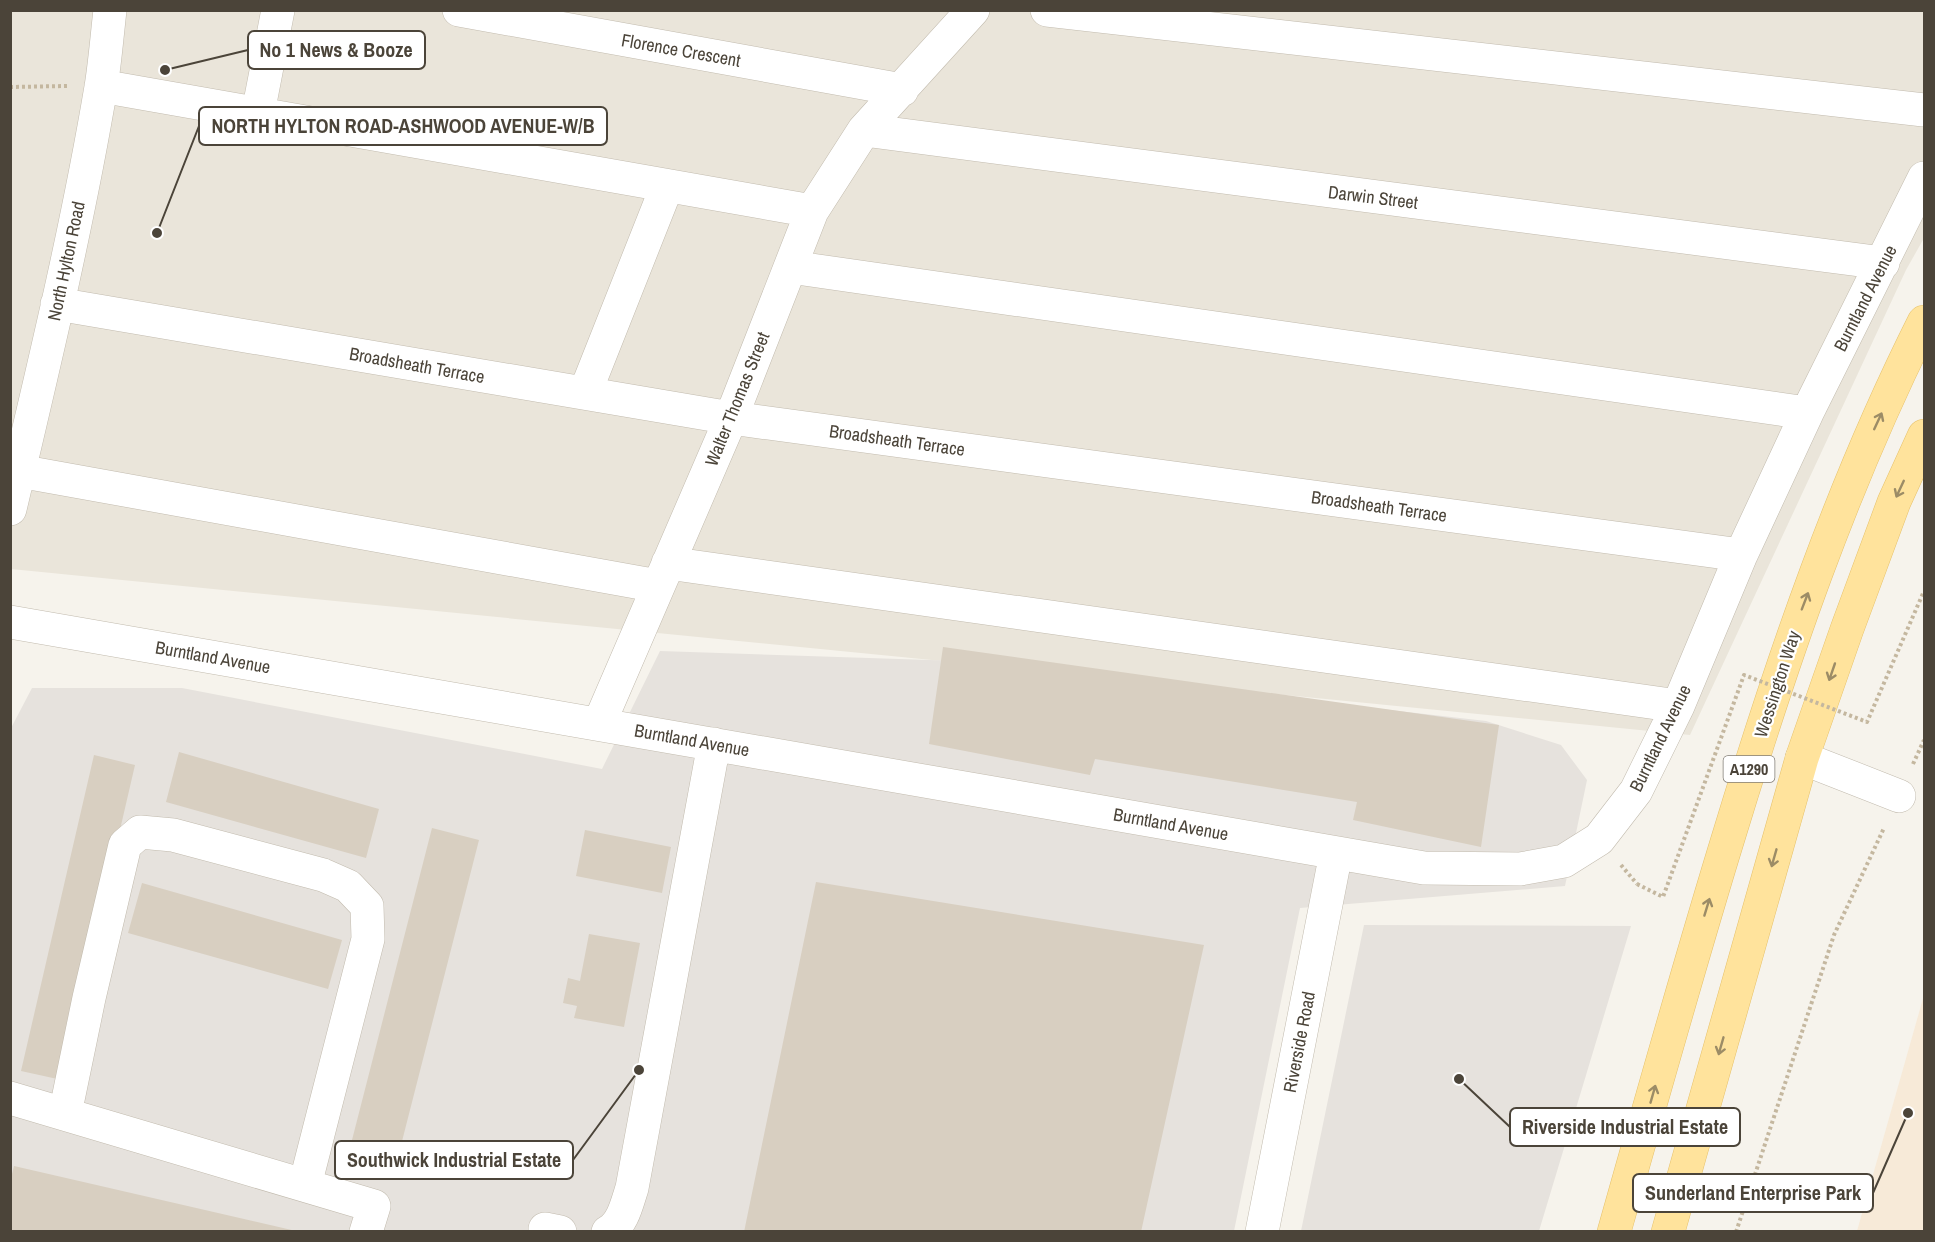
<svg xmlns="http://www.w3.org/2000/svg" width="1935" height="1242" viewBox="0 0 1935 1242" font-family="'Archivo Narrow',sans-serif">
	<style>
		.residential { fill: #eae5da }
		.commercial { fill: #f7ead8 }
		.industrial { fill: #e6e2dd }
		.building { fill: #d8cfc1 }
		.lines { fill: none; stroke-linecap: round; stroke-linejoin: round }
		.minor-casing { stroke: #c2bbae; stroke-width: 34 }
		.major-casing { stroke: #e6c16a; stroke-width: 34 }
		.path { stroke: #c4b79f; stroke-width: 4; stroke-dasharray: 3 3; stroke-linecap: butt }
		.minor { stroke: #fff; stroke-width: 33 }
		.major { stroke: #ffe39c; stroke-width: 33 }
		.path-bridge { stroke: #c4b79f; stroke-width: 4; stroke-dasharray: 3 3; stroke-linecap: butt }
		.oneway { stroke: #9c8c66 }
		.labels { text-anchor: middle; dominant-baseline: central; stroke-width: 4.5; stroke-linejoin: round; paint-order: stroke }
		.shield { fill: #fff; stroke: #817c74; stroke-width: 1.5 }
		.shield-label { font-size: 16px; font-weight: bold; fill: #4b4439 }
		.street-label { font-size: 18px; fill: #4b4439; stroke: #fff }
		.leader { fill: none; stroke: #4b4439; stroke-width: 2 }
		.callout-dot { fill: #4b4439; stroke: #fff; stroke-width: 2 }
		.callout { fill: #fff; stroke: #4b4439; stroke-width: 2 }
		.callout-label { font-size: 20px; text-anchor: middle; font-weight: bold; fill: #4b4439 }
	</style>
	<rect width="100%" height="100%" fill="#f6f3ec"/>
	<path class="residential" d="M 10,11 L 1924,11 L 1924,238 L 1906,270 L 1690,735 L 11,569 Z"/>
	<path class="commercial" d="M 1924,995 L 1924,1231 L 1857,1231 Z"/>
	<path class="industrial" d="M 660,651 L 960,661 L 1486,721 L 1561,745 L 1587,780 L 1565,886 L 1300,908 L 1234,1231 L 11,1232 L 10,730 L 32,688 L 182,688 L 602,769 Z
		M 1364,925 L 1631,926 L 1539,1231 L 1301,1231 Z"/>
	<path class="building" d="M 943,647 L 1499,725 L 1481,847 L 1353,820 L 1357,802 L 1095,759 L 1090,775 L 929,744 Z
		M 179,752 L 379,809 L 366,858 L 166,802 Z
		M 94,755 L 135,765 L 62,1080 L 21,1071 Z
		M 432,828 L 479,840 L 399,1153 L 352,1140 Z
		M 585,830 L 671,847 L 662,893 L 576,876 Z
		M 816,882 L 1204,945 L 1141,1232 L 744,1232 Z
		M 142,883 L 342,940 L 328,989 L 128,933 Z
		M 589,934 L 640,943 L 624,1027 L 574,1018 L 577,1006 L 563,1003 L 568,978 L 580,981 Z
		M 14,1166 L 296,1231 L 296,1232 L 10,1232 L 10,1182 Z"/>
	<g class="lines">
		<defs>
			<path id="minor" d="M 459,10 L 902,90
				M 1047,10 L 1924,110
				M 101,86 L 812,211
				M 258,113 L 278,10
				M 864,130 L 1883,263
				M 790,267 L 1807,413
				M 57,304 L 731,418 L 1741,555
				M 585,393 L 667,186
				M 19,471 L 658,586
				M 10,509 C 43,369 77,229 101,87 C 105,62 107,36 110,10
				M 668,563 L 1678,706
				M 10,622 L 1424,868 L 1520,869 L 1564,861 L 1599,839 L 1636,791 L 1678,706 L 1741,555 L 1807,413 L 1924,178
				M 599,724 L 731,418 L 812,211 L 864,130 L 973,10
				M 1802,758 L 1899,796
				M 10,1098 L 374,1206 L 366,1232
				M 65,1114 L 89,998 L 125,845 L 140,832 L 173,835 L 323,875 L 348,886 L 367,906 L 368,939 L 305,1185
				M 545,1229 L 560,1232
				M 608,1232 C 623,1224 627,1203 632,1188 L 714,744
				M 1262,1232 L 1336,853"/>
			<path id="major" d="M 1614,1232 C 1652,1098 1689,965 1730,832 C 1783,658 1842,485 1924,322
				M 1668,1232 L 1802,758 L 1847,629 L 1894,502 L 1924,436"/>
		</defs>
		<use href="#minor" class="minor-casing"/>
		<use href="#major" class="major-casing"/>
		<path class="path" d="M 10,87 L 67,86
			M 1913,764 L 1924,740
			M 1621,865 L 1637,884
			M 1736,1232 L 1834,935 L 1884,828"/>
		<use href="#minor" class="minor"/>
		<use href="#major" class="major"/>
		<path class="path-bridge" d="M 1637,884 L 1663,897 L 1744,675 L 1867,722 L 1924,591"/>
	</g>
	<defs><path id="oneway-shaft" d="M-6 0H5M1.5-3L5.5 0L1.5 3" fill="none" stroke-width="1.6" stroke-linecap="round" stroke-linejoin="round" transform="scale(1.5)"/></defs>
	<g class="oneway">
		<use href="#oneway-shaft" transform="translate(1878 421) rotate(-65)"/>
		<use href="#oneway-shaft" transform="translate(1900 489) rotate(115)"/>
		<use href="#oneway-shaft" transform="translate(1805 601) rotate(-69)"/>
		<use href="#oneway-shaft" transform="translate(1832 672) rotate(109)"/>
		<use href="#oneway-shaft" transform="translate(1774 858) rotate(106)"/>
		<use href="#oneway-shaft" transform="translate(1707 907) rotate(-73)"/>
		<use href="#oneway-shaft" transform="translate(1721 1046) rotate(106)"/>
		<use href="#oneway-shaft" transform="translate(1653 1094) rotate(-74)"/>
	</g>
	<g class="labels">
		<rect class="shield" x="1723.5" y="756" width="51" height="26" rx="4.5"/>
		<g class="shield-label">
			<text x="1749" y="769">A1290</text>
		</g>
		<g class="street-label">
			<text transform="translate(681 50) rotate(10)">Florence Crescent</text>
			<text transform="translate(1373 197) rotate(7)">Darwin Street</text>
			<text transform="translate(66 261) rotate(-78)">North Hylton Road</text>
			<text transform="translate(1865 298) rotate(-63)">Burntland Avenue</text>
			<text transform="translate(417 365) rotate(10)">Broadsheath Terrace</text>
			<text transform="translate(737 399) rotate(-68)">Walter Thomas Street</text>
			<text transform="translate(897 440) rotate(8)">Broadsheath Terrace</text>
			<text transform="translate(1379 506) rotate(8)">Broadsheath Terrace</text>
			<text transform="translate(213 657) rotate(10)">Burntland Avenue</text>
			<text transform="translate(1777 684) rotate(-72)">Wessington Way</text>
			<text transform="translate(1660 738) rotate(-64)">Burntland Avenue</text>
			<text transform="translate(692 740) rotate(10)">Burntland Avenue</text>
			<text transform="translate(1171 824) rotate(10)">Burntland Avenue</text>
			<text transform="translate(1299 1042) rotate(-79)">Riverside Road</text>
		</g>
	</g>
	<path class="leader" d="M165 70L248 50M157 233L199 126M1459 1079L1510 1127M639 1070L573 1160M1908 1113L1873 1193"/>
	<g class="callout-dot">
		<circle cx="165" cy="70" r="6"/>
		<circle cx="157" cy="233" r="6"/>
		<circle cx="1459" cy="1079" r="6"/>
		<circle cx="639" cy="1070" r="6"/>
		<circle cx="1908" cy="1113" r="6"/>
	</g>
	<g class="callout">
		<rect x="248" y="31" width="177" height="38" rx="6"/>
		<rect x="199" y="107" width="408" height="38" rx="6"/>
		<rect x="1510" y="1108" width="230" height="38" rx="6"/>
		<rect x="335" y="1141" width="238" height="38" rx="6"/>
		<rect x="1633" y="1174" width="240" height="38" rx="6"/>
	</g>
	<g class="callout-label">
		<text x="336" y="57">No 1 News &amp; Booze</text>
		<text x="403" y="133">NORTH HYLTON ROAD-ASHWOOD AVENUE-W/B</text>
		<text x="1625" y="1134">Riverside Industrial Estate</text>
		<text x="454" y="1167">Southwick Industrial Estate</text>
		<text x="1753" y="1200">Sunderland Enterprise Park</text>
	</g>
	<rect width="1935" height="1242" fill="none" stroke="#4b4439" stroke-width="24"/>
</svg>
